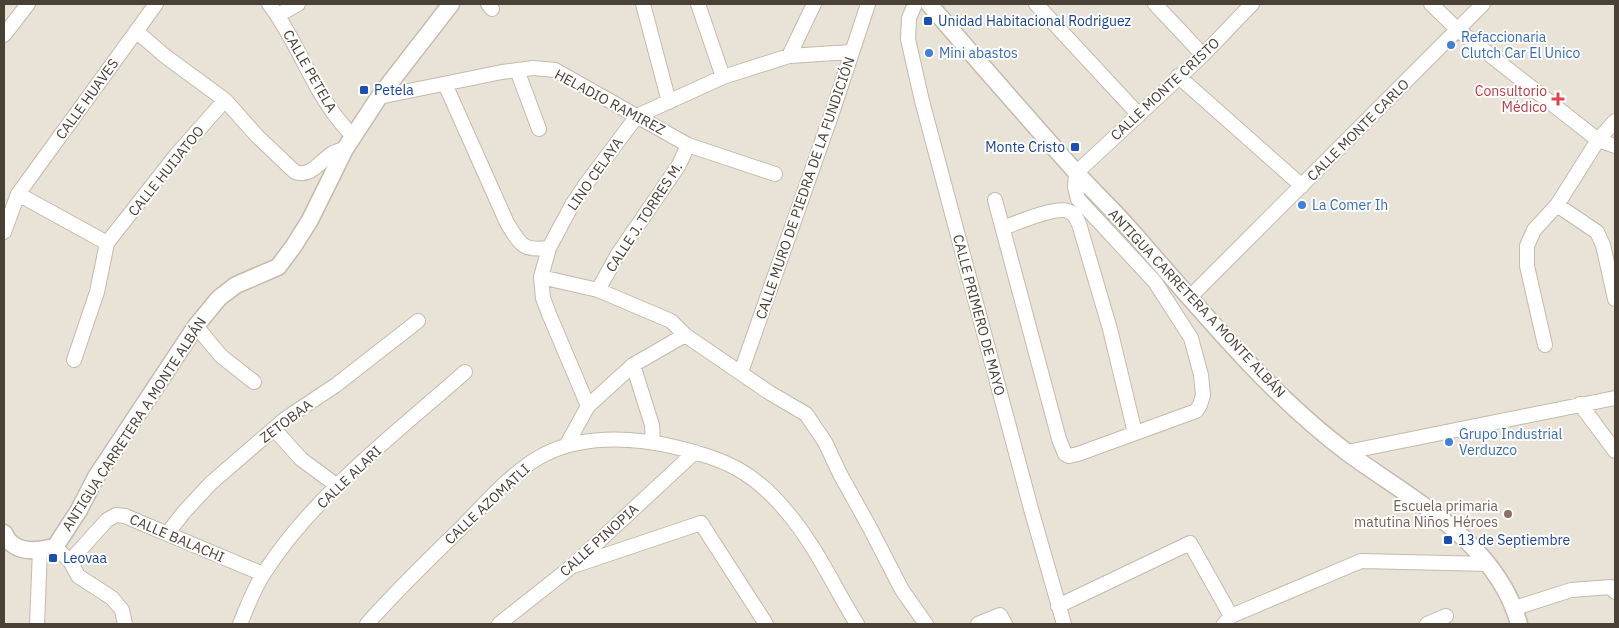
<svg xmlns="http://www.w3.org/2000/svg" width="1619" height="628" viewBox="0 0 1619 628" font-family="'IBM Plex Sans',sans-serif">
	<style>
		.residential { fill: #e9e2d6 }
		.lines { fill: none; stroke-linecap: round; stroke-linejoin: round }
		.minor-casing { stroke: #c4baad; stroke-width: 16 }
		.tertiary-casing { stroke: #c4baad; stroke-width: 19 }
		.minor { stroke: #fff; stroke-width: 14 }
		.tertiary { stroke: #fff; stroke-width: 16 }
		.transit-dot { fill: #1a4fb4; stroke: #fff; stroke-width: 2 }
		.shop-dot { fill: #3f7fe0; stroke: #fff; stroke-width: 2 }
		.health-dot { fill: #e0444e; stroke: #fff; stroke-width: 2 }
		.education-dot { fill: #8d6e63; stroke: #fff; stroke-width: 2 }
		.labels { text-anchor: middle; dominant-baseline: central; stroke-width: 4; stroke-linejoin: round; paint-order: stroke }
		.transit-label { font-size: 14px; fill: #164399; stroke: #fff; text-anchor: start }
		.shop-label { font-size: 14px; fill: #366cbe; stroke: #fff; text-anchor: start }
		.street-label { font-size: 14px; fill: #494036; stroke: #fff }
		.health-label { font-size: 14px; fill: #be3a42; stroke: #fff; text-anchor: end }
		.education-label { font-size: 14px; fill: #785e54; stroke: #fff; text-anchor: end }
	</style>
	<rect width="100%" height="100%" fill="#f5f0e8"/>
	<path class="residential" d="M 4,4 L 1615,4 L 1615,624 L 4,624 Z"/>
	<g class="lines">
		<defs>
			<path id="minor" d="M 269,4 C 301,45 315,100 354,137
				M 488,4 L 492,9
				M 643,4 L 669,102
				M 698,4 L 723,77
				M 915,4 L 909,18 L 908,39 L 922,101 L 1031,509 L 1064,624
				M 1036,4 L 1139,115
				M 1155,4 L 1203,55
				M 1431,4 L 1457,29 L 1598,140 L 1615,146
				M 278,15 L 298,4
				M 136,31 L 165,56 L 225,100 L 257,136 L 295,172 C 311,178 321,160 333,153 C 337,151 341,150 345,149
				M 4,35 L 28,4
				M 789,56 L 814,4
				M 517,70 L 539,129
				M 1178,76 L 1302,186
				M 445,84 L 507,223 C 521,245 522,251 549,248
				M 379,97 L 502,72 L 533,68 L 555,70 L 688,145 L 775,174
				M 18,194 L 107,243
				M 995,200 L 1059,439 L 1065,454 L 1069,456 L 1078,454 L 1196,411 L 1200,405 L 1203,395 L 1201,375 L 1191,338 L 1155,282 L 1078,199 L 1075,187 L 1076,173 L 1203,55 L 1252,4
				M 1557,205 L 1597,232 L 1603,245 L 1615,299
				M 1003,228 C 1016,223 1056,206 1068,211 C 1077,214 1080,226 1082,234 L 1110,329 L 1135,433
				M 4,232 L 18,194 L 156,4
				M 541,277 L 598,290 L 671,321 L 685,335 L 770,393 L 806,414 L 825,442 L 840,474 L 870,528 L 902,590 L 926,624
				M 598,290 L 618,254 L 679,165 L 688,145
				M 1189,298 L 1483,4
				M 196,326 L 221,356 L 254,382
				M 1545,345 L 1527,266 L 1527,246 L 1534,230 L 1557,205 L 1598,140 L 1615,121
				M 74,360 L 97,292 L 107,243 L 177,154 L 225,100
				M 633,365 L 652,425 L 653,442
				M 741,372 L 832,113 L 868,4
				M 1580,404 L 1615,451
				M 588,406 L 549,314 L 543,298 L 541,277 L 549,248 L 572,205 L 586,184 L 637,116 L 723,77 L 789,56 L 851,52
				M 274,429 L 301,459 L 336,485
				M 566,446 L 588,406 L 633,365 L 685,335
				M 1347,452 L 1615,398
				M 167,534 L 184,512 L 211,483 L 285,419 L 336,385 L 418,321
				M 55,547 L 70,561 L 107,520 L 116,515 L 125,516 L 263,574
				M 70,561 L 78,576 L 112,598 L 122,610 L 125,624
				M 576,565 L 701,523 L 766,624
				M 1058,606 L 1190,543 L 1231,616
				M 1515,608 L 1571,590 L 1611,587 L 1615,592
				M 37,624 L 40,550
				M 240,624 C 247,607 254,588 264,573 C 315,494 395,434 465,372
				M 367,624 C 396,591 428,560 460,529 C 484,505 508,476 538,458 C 578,434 632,437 675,447 C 725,459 753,471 787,512 C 816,546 834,587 857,624
				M 499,624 L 571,567 L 695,452
				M 978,624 L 1000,615 L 1005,624
				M 1224,624 L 1231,616 L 1361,561 L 1489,564
				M 1427,624 L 1446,616"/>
			<path id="tertiary" d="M 929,4 C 977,60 1025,115 1074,170 C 1092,190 1111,208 1128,227 C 1196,304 1266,392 1348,453 C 1412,500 1497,542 1519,624
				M 4,533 C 6,536 8,541 11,543 C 23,554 41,550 55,547 L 79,510 L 96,477 L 196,326 L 219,298 L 236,285 L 278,267 L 293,247 L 310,220 L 345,149 L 379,97 L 451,4"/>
		</defs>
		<use href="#minor" class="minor-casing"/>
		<use href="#tertiary" class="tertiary-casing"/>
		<use href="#minor" class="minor"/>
		<use href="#tertiary" class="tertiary"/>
	</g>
	<g class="transit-dot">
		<rect x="923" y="16" width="10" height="10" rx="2.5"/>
		<rect x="359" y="85" width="10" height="10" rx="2.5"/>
		<rect x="1070" y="142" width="10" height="10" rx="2.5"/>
		<rect x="1443" y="535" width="10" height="10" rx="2.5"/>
		<rect x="48" y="553" width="10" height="10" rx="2.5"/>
	</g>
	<g class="shop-dot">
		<circle cx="1451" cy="45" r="5"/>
		<circle cx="929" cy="53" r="5"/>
		<circle cx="1302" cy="205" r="5"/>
		<circle cx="1449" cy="442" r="5"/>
	</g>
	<path class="health-dot" d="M1555.5 91.5h5v5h5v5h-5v5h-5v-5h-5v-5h5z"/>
	<circle class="education-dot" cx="1508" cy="514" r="5"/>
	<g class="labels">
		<g class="transit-label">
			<text x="938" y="21">Unidad Habitacional Rodriguez</text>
			<text x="374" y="90">Petela</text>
			<text x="1065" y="147" text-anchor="end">Monte Cristo</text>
			<text x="1458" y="540">13 de Septiembre</text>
			<text x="63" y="558">Leovaa</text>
		</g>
		<g class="shop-label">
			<text x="1461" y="37">Refaccionaria<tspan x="1461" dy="16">Clutch Car El Unico</tspan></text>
			<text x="939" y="53">Mini abastos</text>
			<text x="1312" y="205">La Comer Ih</text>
			<text x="1459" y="434">Grupo Industrial<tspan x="1459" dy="16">Verduzco</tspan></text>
		</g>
		<g class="street-label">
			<text transform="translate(310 71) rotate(60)">CALLE PETELA</text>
			<text transform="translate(1165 89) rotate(-43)">CALLE MONTE CRISTO</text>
			<text transform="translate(87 99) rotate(-54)">CALLE HUAVES</text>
			<text transform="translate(610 102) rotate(28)">HELADIO RAMIREZ</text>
			<text transform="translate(1358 130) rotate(-45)">CALLE MONTE CARLO</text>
			<text transform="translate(166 171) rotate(-51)">CALLE HUIJATOO</text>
			<text transform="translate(595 174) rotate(-55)">LINO CELAYA</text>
			<text transform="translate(805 188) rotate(-71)">CALLE MURO DE PIEDRA DE LA FUNDICIÓN</text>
			<text transform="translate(644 217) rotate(-57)">CALLE J. TORRES M.</text>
			<text transform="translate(1197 303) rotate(47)">ANTIGUA CARRETERA A MONTE ALBÁN</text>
			<text transform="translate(979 315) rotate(75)">CALLE PRIMERO DE MAYO</text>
			<text transform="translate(286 421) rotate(-37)">ZETOBAA</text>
			<text transform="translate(134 424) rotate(-57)">ANTIGUA CARRETERA A MONTE ALBÁN</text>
			<text transform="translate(349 477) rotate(-44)">CALLE ALARI</text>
			<text transform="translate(487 504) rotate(-43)">CALLE AZOMATLI</text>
			<text transform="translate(177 538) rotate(23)">CALLE BALACHI</text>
			<text transform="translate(599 540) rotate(-42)">CALLE PINOPIA</text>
		</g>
		<g class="health-label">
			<text x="1547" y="91">Consultorio<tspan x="1547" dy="16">Médico</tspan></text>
		</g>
		<g class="education-label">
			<text x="1498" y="506">Escuela primaria<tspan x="1498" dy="16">matutina Niños Héroes</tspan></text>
		</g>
	</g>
	<rect width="1619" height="628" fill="none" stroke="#494036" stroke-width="10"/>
</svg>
